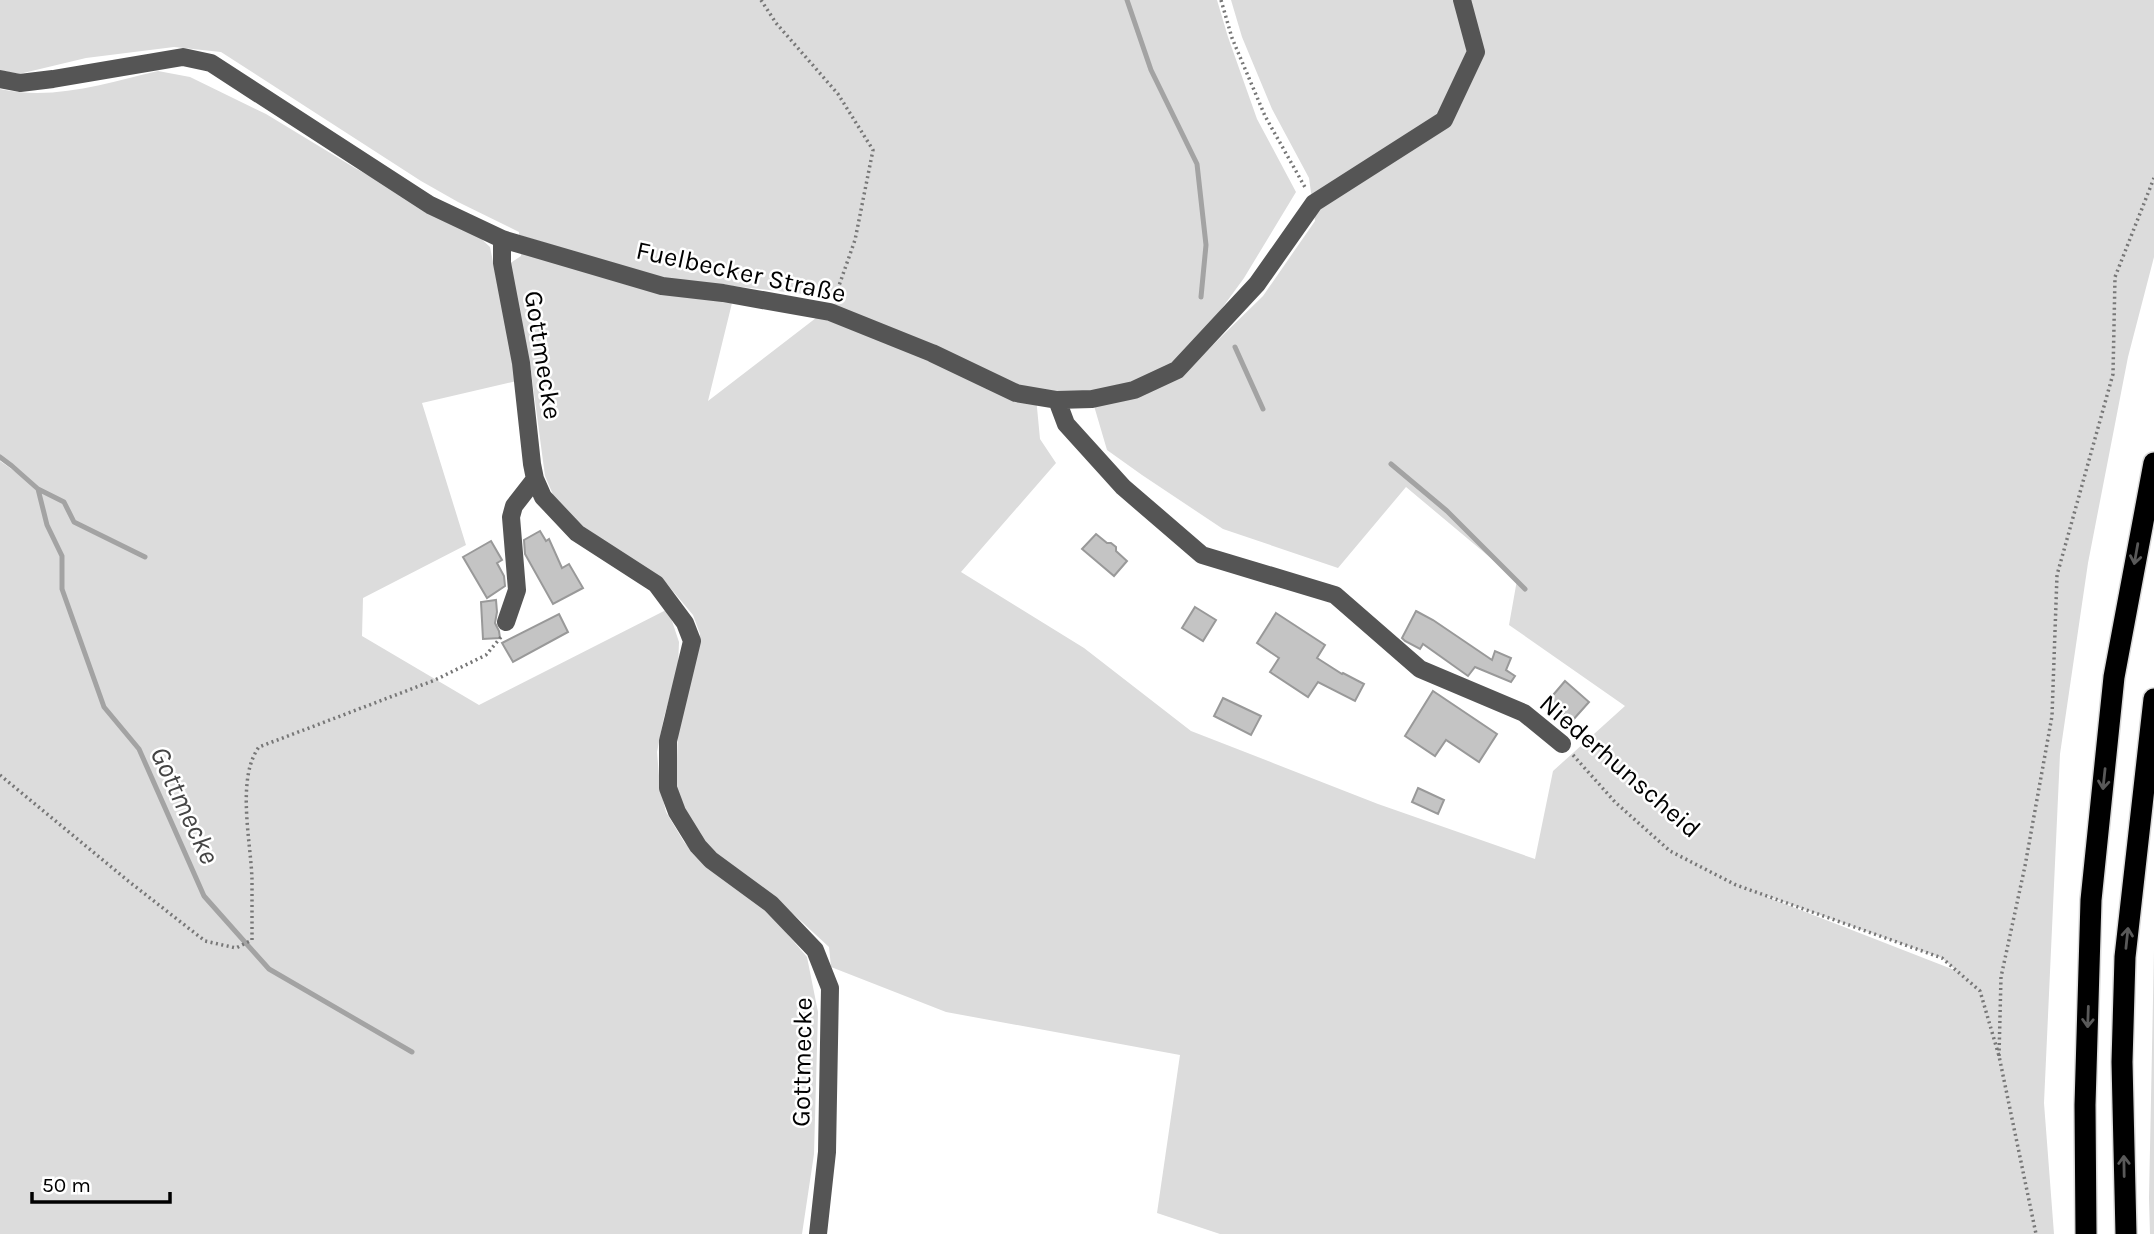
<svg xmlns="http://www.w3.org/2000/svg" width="2154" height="1234" viewBox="0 0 2154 1234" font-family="Karla,sans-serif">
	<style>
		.green { fill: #dcdcdc; fill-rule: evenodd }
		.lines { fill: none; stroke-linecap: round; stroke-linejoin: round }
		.stream { stroke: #a3a3a3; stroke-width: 5 }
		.building { fill: #c4c4c4; stroke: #999; stroke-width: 2 }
		.highway-casing { stroke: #dbdbdb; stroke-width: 24 }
		.path { stroke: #777; stroke-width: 3.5; stroke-dasharray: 2 3.5; stroke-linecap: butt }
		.minor { stroke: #555; stroke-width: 18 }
		.highway { stroke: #000; stroke-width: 21 }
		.oneway { stroke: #595959 }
		.labels { text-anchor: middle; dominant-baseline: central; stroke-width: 5; stroke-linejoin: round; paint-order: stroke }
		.street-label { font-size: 26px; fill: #000; stroke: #fff }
		.water-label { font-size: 28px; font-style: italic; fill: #444; stroke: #fff }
	</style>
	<rect width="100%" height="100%" fill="#fff"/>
	<path class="green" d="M 0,0 L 1217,0 L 1228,37 L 1257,119 L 1296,192 L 1244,278 L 1177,370 L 1179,378 L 1263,296 L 1315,221 L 1309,178 L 1272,109 L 1242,37 L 1231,0 L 2154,0 L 2154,257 L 2128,357 L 2088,563 L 2060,754 L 2044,1103 L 2054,1234 L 1220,1234 L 1157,1213 L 1180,1055 L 946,1012 L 831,967 L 829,947 L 775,897 L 718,855 L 704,842 L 683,809 L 676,788 L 678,729 L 700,634 L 693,615 L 667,584 L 574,520 L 554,497 L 545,476 L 531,371 L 509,264 L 521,256 L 521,251 L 732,303 L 708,401 L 838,301 L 822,296 L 661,278 L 519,235 L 519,232 L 458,202 L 421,181 L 221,52 L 174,47 L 86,58 L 19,74 L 0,70 ZM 1036,397 L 1092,399 L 1107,450 L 1142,475 L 1223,529 L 1338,568 L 1406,487 L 1517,580 L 1509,625 L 1625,706 L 1553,771 L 1535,859 L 1378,804 L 1191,731 L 1084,648 L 961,572 L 1056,463 L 1040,439 ZM 1767,896 L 1942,958 L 1957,971 L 1767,897 Z
		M 158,71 L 190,77 L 266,114 L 355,168 L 476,234 L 490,247 L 517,381 L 422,403 L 466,545 L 363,598 L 362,636 L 479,705 L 668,609 L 679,642 L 678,668 L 664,717 L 657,752 L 660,788 L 666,812 L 684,842 L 702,861 L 766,909 L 807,957 L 818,1012 L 814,1154 L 802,1234 L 0,1234 L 0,461 L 20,475 L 23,473 L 0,455 L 0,89 C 53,101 107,83 158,71 Z
		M 2154,950 L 2154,1234 L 2150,1234 L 2149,1198 Z"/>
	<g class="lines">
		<path class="stream" d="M 1127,0 L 1151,70 L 1197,164 L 1206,245 L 1201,297
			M 1235,347 L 1263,409
			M 0,457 L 12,466 L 38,489 L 47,525 L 62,556 L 62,589 L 104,707 L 139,749 L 204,896 L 269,969 L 412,1052
			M 1391,464 L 1447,511 L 1525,589
			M 38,489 L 64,502 L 74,522 L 145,557"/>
	</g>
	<path class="building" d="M 540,531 L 546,541 L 549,539 L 562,568 L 569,564 L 583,588 L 553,604 L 525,554 L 524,540 Z
		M 1096,534 L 1107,543 L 1111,543 L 1116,547 L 1116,551 L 1127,561 L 1114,576 L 1082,549 Z
		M 491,541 L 502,560 L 497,563 L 504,576 L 505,586 L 487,598 L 463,557 Z
		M 496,600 L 497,612 L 495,623 L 499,631 L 500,638 L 483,639 L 481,602 Z
		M 1195,607 L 1216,620 L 1203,641 L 1182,628 Z
		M 1416,611 L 1433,620 L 1492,660 L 1495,651 L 1511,658 L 1506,670 L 1515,676 L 1511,682 L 1475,667 L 1468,676 L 1423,644 L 1420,649 L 1405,641 L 1402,638 Z
		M 1276,613 L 1325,645 L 1317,658 L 1342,674 L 1343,673 L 1364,684 L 1355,701 L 1318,682 L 1308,697 L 1270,672 L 1279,658 L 1257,643 Z
		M 559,614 L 568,632 L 513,662 L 502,643 Z
		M 1565,681 L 1589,702 L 1572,721 L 1548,701 Z
		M 1433,691 L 1497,734 L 1479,762 L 1446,740 L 1435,756 L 1405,736 Z
		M 1223,698 L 1261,716 L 1251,735 L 1214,716 Z
		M 1418,788 L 1444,800 L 1438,814 L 1412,802 Z"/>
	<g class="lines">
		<defs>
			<path id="highway" d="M 2086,1234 L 2085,1105 L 2091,900 L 2114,677 L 2154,463
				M 2126,1234 L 2122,1062 L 2125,957 L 2154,699"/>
		</defs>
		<use href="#highway" class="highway-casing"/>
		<path class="path" d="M 761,0 L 776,23 L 838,94 L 873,150 L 855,240 L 835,297
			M 1221,0 L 1232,38 L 1265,116 L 1306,189
			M 1573,755 L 1615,802 L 1670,851 L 1736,885 L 1942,958 L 1980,991 L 1999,1056 L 2036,1234
			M 0,775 L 127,880 L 205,941 L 236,948 L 252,940 C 252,920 252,900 252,880 C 251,842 236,778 259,747 L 435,680 L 486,655 L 501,637
			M 1999,1056 L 2001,977 L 2025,866 L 2052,716 L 2057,575 L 2113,374 L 2115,277 L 2154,178"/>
		<path class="minor" d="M 0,79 L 20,83 L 53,79 L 183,57 L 211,63 L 430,205 L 502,239 L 662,286 L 723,293 L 830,312 L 932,353 L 1016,393 L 1057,400 L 1092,399 L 1134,390 L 1177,370 L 1257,284 L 1314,203 L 1444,120 L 1476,52 L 1462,0
			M 502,239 L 502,263 L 521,363 L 532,464 L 535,479 L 543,497 L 577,533 L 656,584 L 685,623 L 692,641 L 668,741 L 668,788 L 677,812 L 698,846 L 711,860 L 771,904 L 815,950 L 830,988 L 827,1152 L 818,1234
			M 1057,400 L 1066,424 L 1123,487 L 1202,555 L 1335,595 L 1420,669 L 1524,713 L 1562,744
			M 506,622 L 517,590 L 511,517 L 514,506 L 535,479"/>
		<use href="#highway" class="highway"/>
	</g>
	<defs><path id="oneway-shaft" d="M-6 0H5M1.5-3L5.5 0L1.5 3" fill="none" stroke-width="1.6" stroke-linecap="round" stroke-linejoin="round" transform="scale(1.75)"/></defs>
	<g class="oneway">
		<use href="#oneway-shaft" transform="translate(2136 554) rotate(100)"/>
		<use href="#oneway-shaft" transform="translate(2104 779) rotate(96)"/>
		<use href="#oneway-shaft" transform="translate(2127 938) rotate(-84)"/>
		<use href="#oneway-shaft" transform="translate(2088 1017) rotate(92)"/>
		<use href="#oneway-shaft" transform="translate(2124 1166) rotate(-91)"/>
	</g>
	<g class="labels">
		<g class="street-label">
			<text transform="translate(741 272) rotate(12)">Fuelbecker Straße</text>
			<text transform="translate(543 355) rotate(81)">Gottmecke</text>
			<text transform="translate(1620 766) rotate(41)">Niederhunscheid</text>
			<text transform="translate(802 1062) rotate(-89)">Gottmecke</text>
		</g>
		<g class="water-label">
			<text transform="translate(185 805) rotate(65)">Gottmecke</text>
		</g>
	</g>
	<path d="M32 1192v10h138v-10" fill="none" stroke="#000000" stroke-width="3.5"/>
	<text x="42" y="1192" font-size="21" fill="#000000" stroke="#ffffff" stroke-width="5" paint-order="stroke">50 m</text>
</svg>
